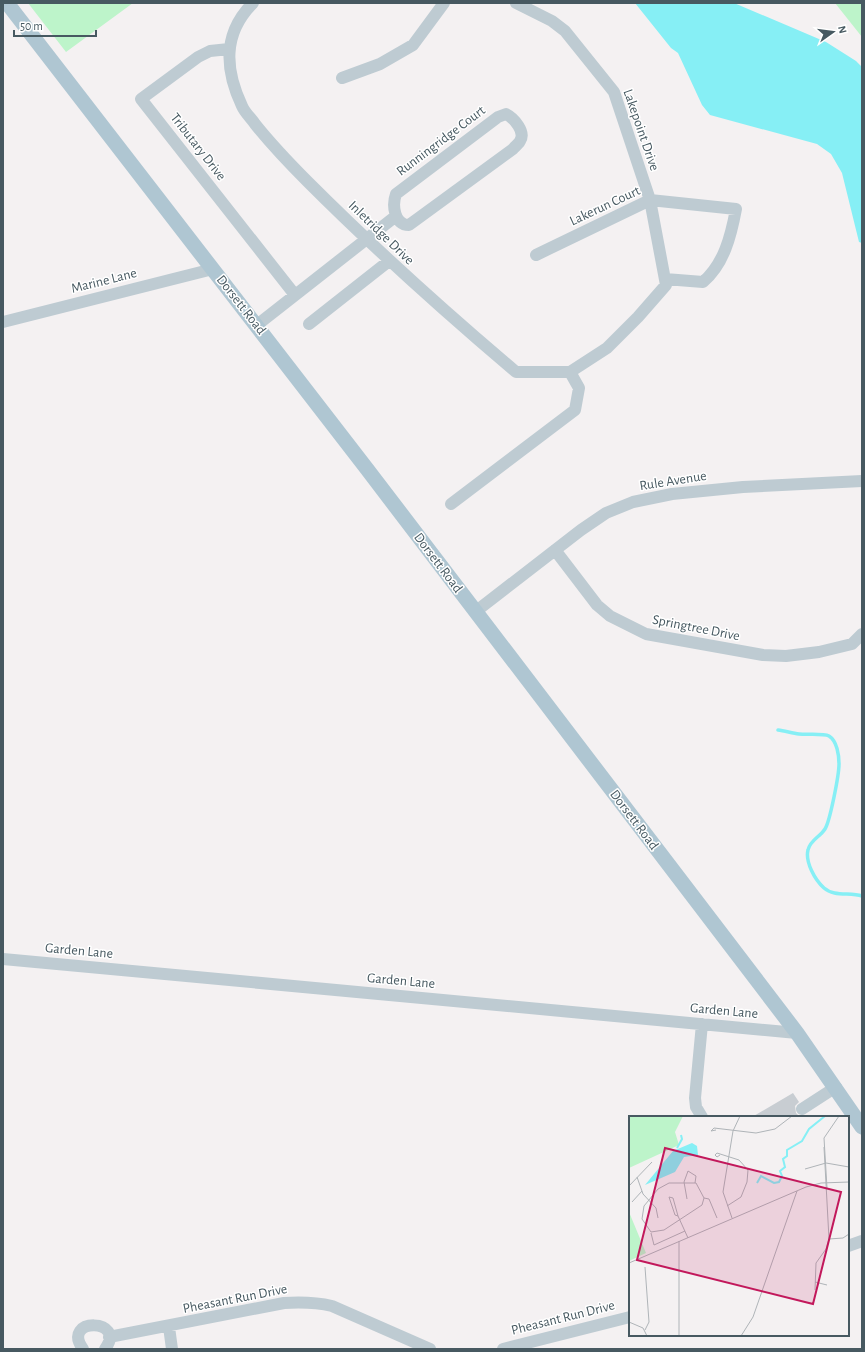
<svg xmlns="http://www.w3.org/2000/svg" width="865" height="1352" viewBox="0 0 865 1352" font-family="'Alegreya Sans',sans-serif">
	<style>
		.green { fill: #bdf4ca }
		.water { fill: #86eff5 }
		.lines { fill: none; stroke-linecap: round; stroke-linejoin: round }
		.stream { stroke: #86eff5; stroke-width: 3.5 }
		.building { fill: #c8cdd2 }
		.minor { stroke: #becbd2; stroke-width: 12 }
		.major { stroke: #afc6d2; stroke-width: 15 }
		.labels { text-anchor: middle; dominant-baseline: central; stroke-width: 3; stroke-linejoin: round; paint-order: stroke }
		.street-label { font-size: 14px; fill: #475961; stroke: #fff }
		.inset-river { fill: none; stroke: #86eff5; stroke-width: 2 }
		.inset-road { fill: none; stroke: #afb4b8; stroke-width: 1 }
		.view { fill: #c2185b; fill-opacity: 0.15; stroke: #c2185b; stroke-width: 2 }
		.inset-edge { fill: none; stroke: #475961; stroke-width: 2 }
	</style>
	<rect width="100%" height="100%" fill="#f4f1f2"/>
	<path class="green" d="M 28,3 L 133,3 L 66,52 Z
		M 835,3 L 862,3 L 862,37 Z"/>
	<path class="water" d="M 635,3 L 734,3 L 826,42 L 856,61 L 862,67 L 862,243 L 859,242 L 842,173 L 831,154 L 817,144 L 710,115 L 702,105 L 678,53 L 671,48 Z"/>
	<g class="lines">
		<path class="stream" d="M 778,730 C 785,731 792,733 799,734 C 807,735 823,733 829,736 C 837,741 839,755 839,764 C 839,775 830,821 825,829 C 820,837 810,840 808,850 C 805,862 815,880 824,888 C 834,897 850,892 862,896"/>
	</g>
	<path class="building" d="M 793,1093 L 799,1102 L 795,1106 L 796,1113 L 799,1116 L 806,1115 L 807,1117 L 752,1117 Z"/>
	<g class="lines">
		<path class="minor" d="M 253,3 C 222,34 225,70 242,106 C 245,113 251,118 255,124 C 271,144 289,163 308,182 C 375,249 444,311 516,372 L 570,372 L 607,348 L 638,317 L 666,285 L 650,200 L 614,92 L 565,31 L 552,21 L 516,3
			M 229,49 L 210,51 L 198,57 L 141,99 L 295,295
			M 342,78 L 380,64 L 413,45 L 444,3
			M 506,114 C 514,118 526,132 520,141 C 519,144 515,146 513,149 L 409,225 C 394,225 392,205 396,194 L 498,117 Z
			M 536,255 L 650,200 L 736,209 C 731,236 724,264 703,282 L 665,279
			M 3,322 L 213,269
			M 309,324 L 389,261
			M 257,325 L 396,216
			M 451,504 L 575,410 L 579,388 L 570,372
			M 555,550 L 597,605 L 610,616 L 646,634 L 763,655 L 786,656 L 819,652 L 852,644 L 862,634
			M 475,612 L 581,530 L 606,513 L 633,502 L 672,494 L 743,487 L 862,481
			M 3,959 L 797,1033
			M 702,1024 L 695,1098 L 696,1107 L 702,1117
			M 802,1109 L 836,1087
			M 848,1246 L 862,1241
			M 169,1327 L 172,1349
			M 109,1337 L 284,1303 C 300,1302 315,1302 332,1306 L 430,1349
			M 83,1349 C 60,1317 128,1318 105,1349
			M 503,1349 L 630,1317"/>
		<path class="major" d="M 7,3 L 367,469 L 797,1033 L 862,1127"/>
	</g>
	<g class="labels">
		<g class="street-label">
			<text transform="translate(641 130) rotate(71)">Lakepoint Drive</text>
			<text transform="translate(441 141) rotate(-37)">Runningridge Court</text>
			<text transform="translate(198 147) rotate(52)">Tributary Drive</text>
			<text transform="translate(605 206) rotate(-25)">Lakerun Court</text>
			<text transform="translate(381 233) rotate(44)">Inletridge Drive</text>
			<text transform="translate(104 281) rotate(-14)">Marine Lane</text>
			<text transform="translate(241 305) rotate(52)">Dorsett Road</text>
			<text transform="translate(673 481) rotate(-9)">Rule Avenue</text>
			<text transform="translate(438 563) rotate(53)">Dorsett Road</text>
			<text transform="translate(696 628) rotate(11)">Springtree Drive</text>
			<text transform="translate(634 820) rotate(53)">Dorsett Road</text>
			<text transform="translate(79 951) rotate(5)">Garden Lane</text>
			<text transform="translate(401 981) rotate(5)">Garden Lane</text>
			<text transform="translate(724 1011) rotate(5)">Garden Lane</text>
			<text transform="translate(235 1299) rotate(-11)">Pheasant Run Drive</text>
			<text transform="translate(563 1318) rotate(-14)">Pheasant Run Drive</text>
		</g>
	</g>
	<g transform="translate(629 1116)">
		<rect width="220" height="220" fill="#f4f1f2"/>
		<path d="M 0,0 L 54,0 L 46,16 L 50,29 L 0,52 ZM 0,96 L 17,137 L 0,145 Z" fill="#bdf4ca"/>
		<path d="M 63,27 L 68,30 L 69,39 L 55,41 L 46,56 L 16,69 L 44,35 Z" fill="#86eff5"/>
		<path class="inset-river" d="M 48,32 L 53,23 L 52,19M 128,67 L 132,60 L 145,67 L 150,66 L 153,60 L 151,55 L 156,51 L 154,43 L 158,40 L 158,34 L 173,25 L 180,13 L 196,0"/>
		<path class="inset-road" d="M 87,14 L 82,15 L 85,12 L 127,17 L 146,13 L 163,0M 91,39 L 88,41 L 86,39 L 88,37 L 110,44 L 119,54 L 118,66 L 112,81 L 98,90M 176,53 L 197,47 L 220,51M 8,61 L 14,78 L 27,92 L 29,102M 40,67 L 67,67 L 75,82 L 73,89 L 35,114 L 22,116 L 13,103 L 15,90 L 29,73 ZM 0,70 L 23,46M 198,72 L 195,22 L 210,0M 75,82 L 80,83 L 88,102M 58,83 L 55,66 L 59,55 L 67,60 L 66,67M 3,86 L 13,75M 49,100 L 44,82 L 40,81 L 46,99 L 49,100 L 59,122M 103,102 L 94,76 L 104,15 L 111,0M 22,117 L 25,129 L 56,115M 200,123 L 214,122 L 220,118M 50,125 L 50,220M 0,147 L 177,71 L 192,67 L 220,66M 186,166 L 198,169M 186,174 L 187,147 L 197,133 L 200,123 L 195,31M 0,206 L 14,212 L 18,220M 16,214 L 20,206 L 16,151M 112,220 L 124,201 L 168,75"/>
		<path class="view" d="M 36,32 L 212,76 L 184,188 L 8,144 Z"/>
		<rect width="220" height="220" class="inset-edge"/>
	</g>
	<rect width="865" height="1352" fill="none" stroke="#475961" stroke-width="8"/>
	<g transform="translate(833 32) rotate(76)" stroke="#ffffff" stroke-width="3" paint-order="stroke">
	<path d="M0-3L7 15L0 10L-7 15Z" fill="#475961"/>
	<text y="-6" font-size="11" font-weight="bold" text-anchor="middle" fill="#475961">N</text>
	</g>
	<path d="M14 30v6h82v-6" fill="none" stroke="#475961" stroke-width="2"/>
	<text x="20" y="30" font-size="12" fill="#475961" stroke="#ffffff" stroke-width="3" paint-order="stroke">50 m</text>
</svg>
